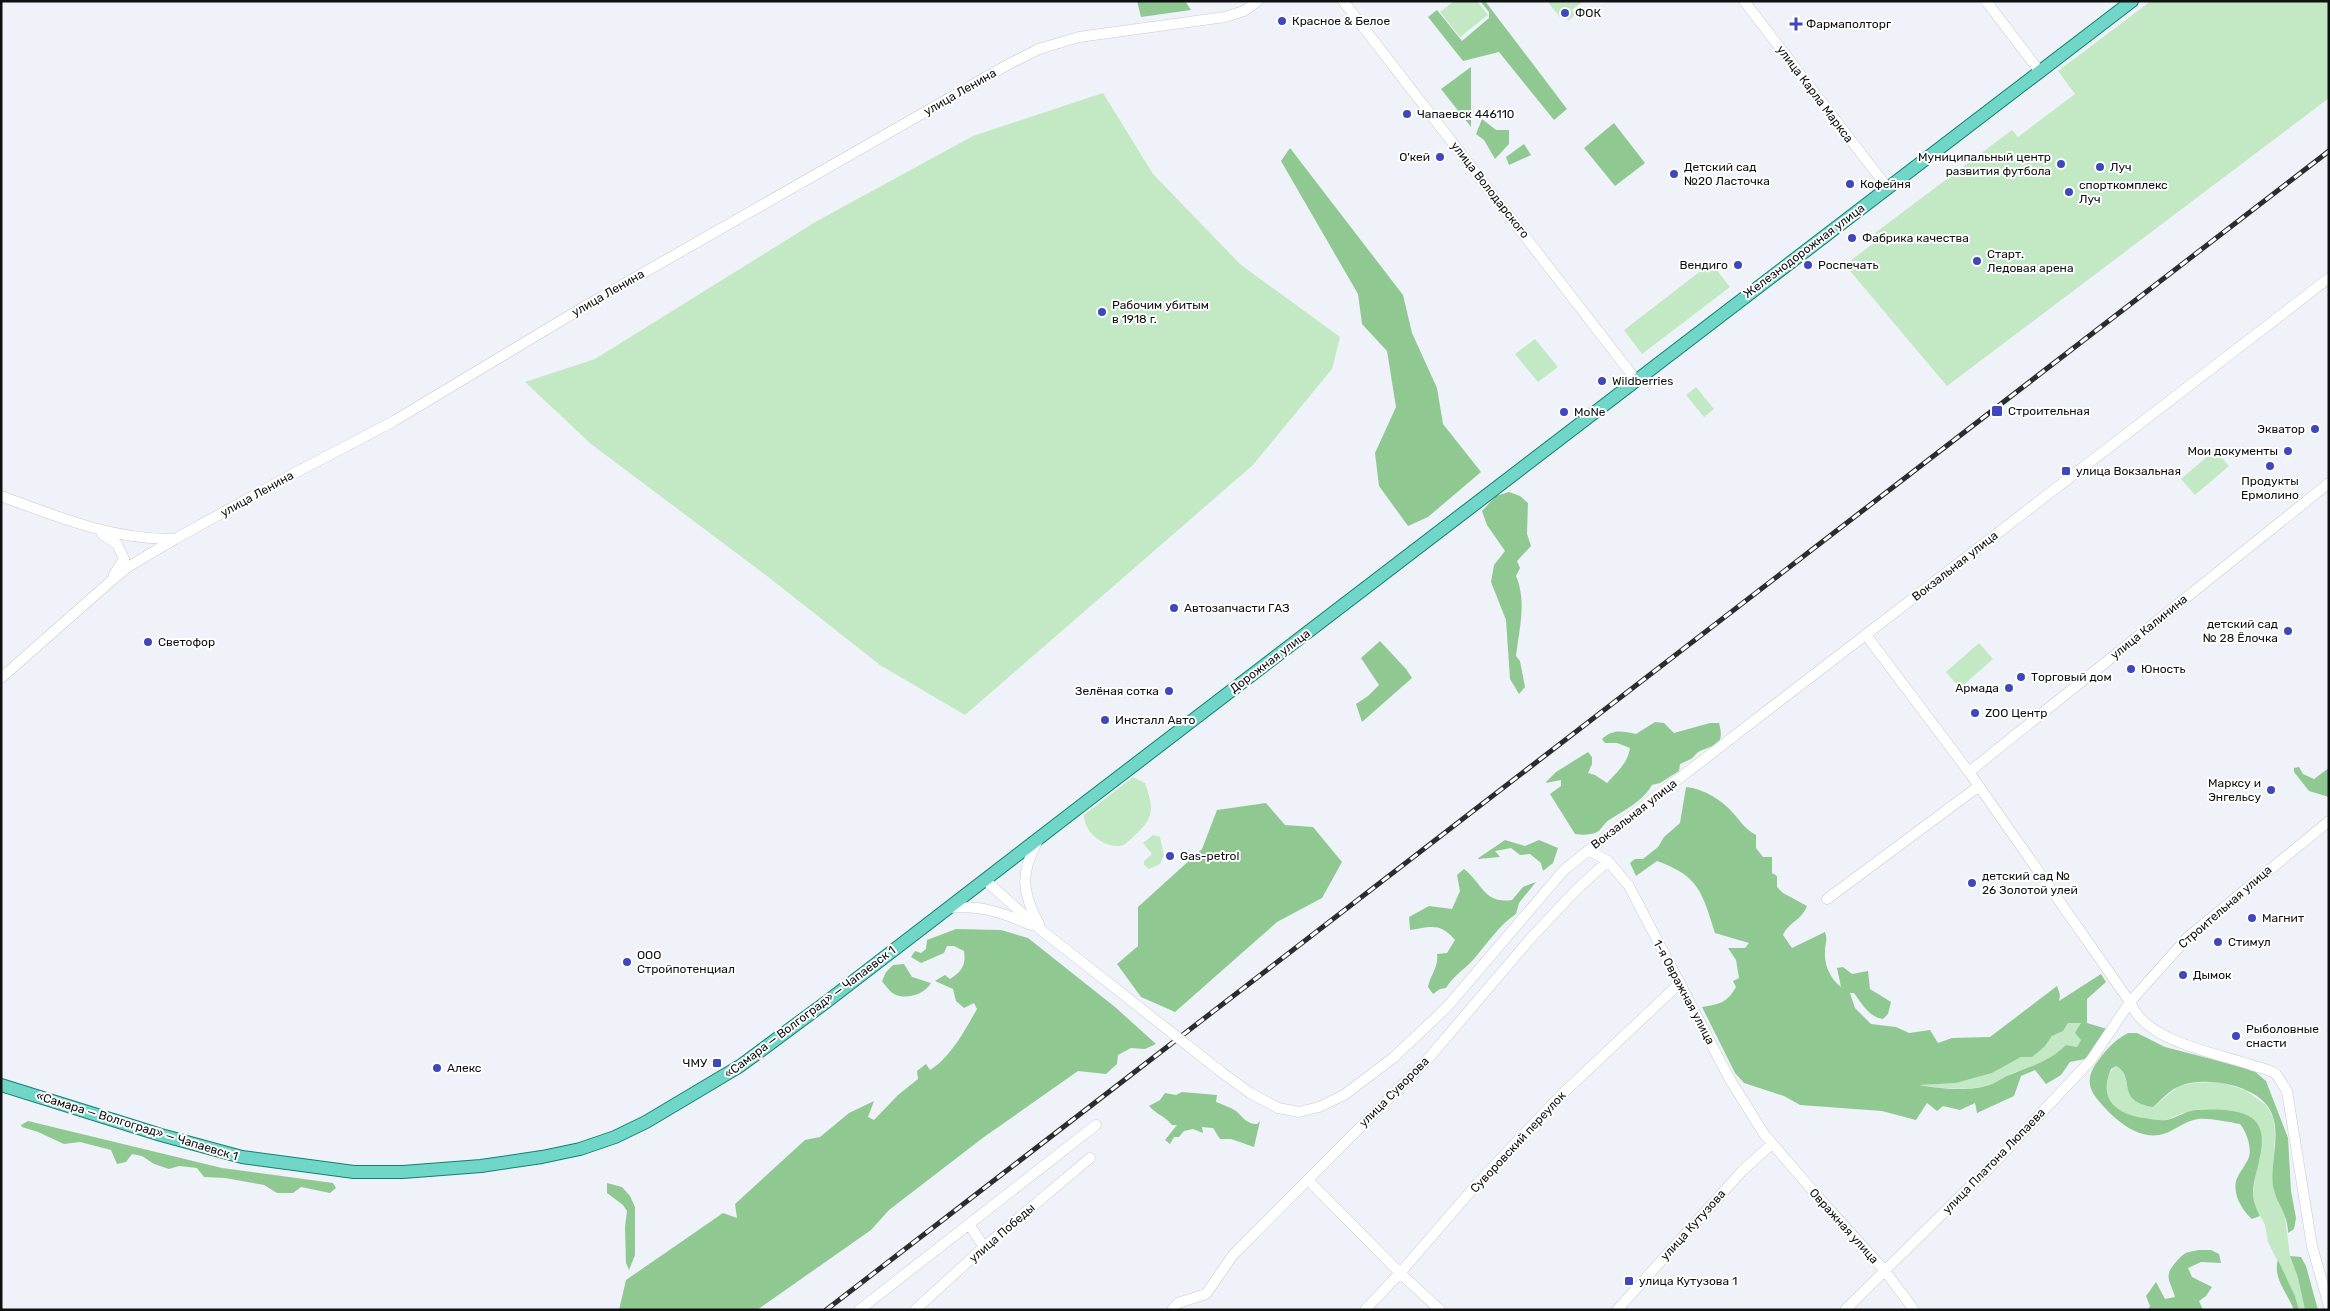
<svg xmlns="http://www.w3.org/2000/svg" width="2330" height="1311" viewBox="0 0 2330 1311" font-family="Rubik,sans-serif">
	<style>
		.green { fill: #c2e9c3 }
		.forest { fill: #8fc991; fill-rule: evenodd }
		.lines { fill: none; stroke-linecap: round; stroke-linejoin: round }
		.minor-casing { stroke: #c8cbd0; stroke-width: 11 }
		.major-casing { stroke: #108071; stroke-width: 14 }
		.minor { stroke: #fff; stroke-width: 10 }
		.major { stroke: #70d7c8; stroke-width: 12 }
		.rail-casing { stroke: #2a2c2e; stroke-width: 5 }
		.rail { stroke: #fff; stroke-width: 3; stroke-dasharray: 9; stroke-linecap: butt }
		.minor-bridge-casing { stroke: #c8cbd0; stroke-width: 11; stroke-linecap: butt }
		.minor-bridge { stroke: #fff; stroke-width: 10 }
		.poi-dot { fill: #3e47bb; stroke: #fff; stroke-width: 2 }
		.labels { text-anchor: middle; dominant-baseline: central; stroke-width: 4; stroke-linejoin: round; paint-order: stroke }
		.poi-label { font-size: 12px; fill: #0e1011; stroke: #fff; text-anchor: start }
		.street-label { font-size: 12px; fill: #0e1011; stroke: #fff }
	</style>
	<rect width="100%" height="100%" fill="#eff2f8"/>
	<path class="green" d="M 1454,1 L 1477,1 L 1488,15 L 1460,37 L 1440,12 Z
		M 1547,1 L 1583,1 L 1572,10 L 1575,15 L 1569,20 L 1560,17 Z
		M 2151,1 L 2329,1 L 2329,98 L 1947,386 L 1845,265 L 1879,239 L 1875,233 L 2012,130 L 2018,137 L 2075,94 L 2058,71 Z
		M 1103,93 L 1153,174 L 1241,265 L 1340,337 L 1332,369 L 1253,465 L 965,715 L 880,665 L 767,576 L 591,444 L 525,382 L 595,359 L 817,221 L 973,136 Z
		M 1711,263 L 1730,287 L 1642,354 L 1624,330 Z
		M 1535,339 L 1558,367 L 1538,382 L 1515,354 Z
		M 1696,387 L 1714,409 L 1704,417 L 1686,395 Z
		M 2215,450 L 2229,466 L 2195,495 L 2181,479 Z
		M 1979,643 L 1993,659 L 1960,688 L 1946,672 Z
		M 1133,777 L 1145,783 C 1154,809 1155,818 1133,837 C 1128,841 1124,847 1117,846 C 1100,845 1084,831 1084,815 Z
		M 1153,835 L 1160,837 L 1164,855 L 1160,864 L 1149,869 L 1144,865 L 1144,861 L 1152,854 L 1143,843 Z
		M 2068,1023 L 2081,1023 L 2081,1040 L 2077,1047 L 2066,1045 C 2049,1061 2036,1065 2015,1072 C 2007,1076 1999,1082 1991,1084 C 1968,1092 1940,1088 1917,1085 L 1956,1083 L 1992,1073 L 2021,1057 L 2045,1046 L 2052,1036 L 2063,1031 Z
		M 2116,1066 C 2137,1077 2114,1101 2153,1107 L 2179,1086 L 2194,1083 L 2220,1082 L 2245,1090 L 2266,1105 L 2273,1117 L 2275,1132 L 2273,1183 L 2275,1193 L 2284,1210 L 2290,1256 L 2298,1278 L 2305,1310 L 2299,1310 L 2295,1296 L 2268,1242 L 2265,1225 L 2255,1206 L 2253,1193 L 2256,1172 L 2252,1119 C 2230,1117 2206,1112 2183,1113 C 2177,1114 2172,1119 2165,1120 C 2143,1123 2105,1114 2107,1086 C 2107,1078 2110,1070 2116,1066 Z"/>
	<path class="forest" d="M 1137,1 L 1185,1 L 1191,10 L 1141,17 Z
		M 1480,1 L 1485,1 L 1567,109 L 1554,120 L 1499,52 L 1463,61 L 1428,17 L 1437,10 L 1462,41 L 1489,18 L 1489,12 Z
		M 1471,67 L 1471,127 L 1441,89 Z
		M 1482,119 L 1496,130 L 1509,130 L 1509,144 L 1495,159 L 1484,140 L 1476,134 Z
		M 1614,123 L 1645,163 L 1615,186 L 1584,148 Z
		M 1524,144 L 1531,155 L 1509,165 L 1506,157 Z
		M 1290,148 L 1403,295 L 1412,333 L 1437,388 L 1443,424 L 1481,472 L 1428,517 L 1408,526 L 1379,486 L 1375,453 L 1396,407 L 1387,351 L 1362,324 L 1358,294 L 1281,161 Z
		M 1509,492 L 1520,496 L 1528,503 L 1527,534 L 1531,546 L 1517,561 L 1520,568 L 1516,576 C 1527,601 1519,630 1516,656 L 1520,661 L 1525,687 L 1519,694 L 1510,679 L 1506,620 L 1491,582 L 1494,565 L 1505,551 L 1487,525 L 1482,511 L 1496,496 Z
		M 1380,641 L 1406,669 L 1412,678 L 1362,722 L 1356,704 L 1368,696 L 1379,685 L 1361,658 Z
		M 1655,722 L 1664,723 L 1674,733 L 1710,723 L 1719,723 C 1725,745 1716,744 1700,751 C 1696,753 1694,757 1691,759 C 1687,761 1684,762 1680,764 L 1679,771 L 1660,783 L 1652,785 C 1643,801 1625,810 1609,820 C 1604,823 1602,830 1595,833 C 1588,835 1582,835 1575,834 L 1550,794 L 1561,786 L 1561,780 L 1545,783 L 1556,772 L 1588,752 L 1592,757 L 1592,764 L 1588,773 L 1595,775 L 1607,783 C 1617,772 1628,763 1630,748 L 1617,743 L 1605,743 L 1602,739 C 1613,729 1622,731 1636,734 Z
		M 2299,767 L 2303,774 L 2314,779 L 2329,768 L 2329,797 L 2309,791 L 2294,772 L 2294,768 Z
		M 1686,787 C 1704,789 1721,799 1734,814 C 1742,823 1745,829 1756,835 L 1756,848 L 1763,857 L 1772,857 L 1772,873 L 1777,876 L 1777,887 L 1783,893 L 1807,906 C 1802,920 1789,922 1783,935 L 1792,948 L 1825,932 C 1828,940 1825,943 1825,952 C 1824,966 1831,979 1841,987 L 1837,968 L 1843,967 L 1852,974 L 1868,971 L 1870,989 L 1891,1002 L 1888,1014 L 1883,1019 C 1869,1017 1862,1004 1854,993 L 1850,993 L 1855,1008 L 1871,1024 L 1896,1027 L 1909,1033 L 1930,1030 L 1938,1043 L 1952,1038 L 1990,1037 L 2057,986 L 2060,995 L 2059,1001 L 2101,974 L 2106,982 L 2087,999 L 2087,1023 L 2107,1029 L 2090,1058 L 2070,1062 L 2061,1075 L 2046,1084 L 2035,1070 L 2021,1076 L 2014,1096 L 1977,1113 L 1975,1103 L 1960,1110 L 1943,1106 L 1937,1111 L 1927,1103 L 1916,1120 L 1882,1111 L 1800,1105 L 1784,1096 L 1744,1083 L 1735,1073 L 1702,1007 C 1720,1004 1727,1003 1736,987 L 1733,981 L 1739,978 L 1736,960 L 1728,948 L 1745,948 L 1749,943 L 1715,933 C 1702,892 1699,876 1657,861 L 1636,876 L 1630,863 L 1635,859 L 1643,859 L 1658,847 L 1664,837 L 1680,823 ZM 2068,1023 L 2081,1023 L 2075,1033 L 2081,1040 L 2077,1047 L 2066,1045 C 2048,1062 2034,1065 2012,1074 C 2005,1076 1999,1081 1992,1084 C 1971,1092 1941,1089 1919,1085 L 1956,1083 L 1992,1073 L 2021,1057 L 2032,1057 L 2045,1046 L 2052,1036 L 2063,1031 Z
		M 1266,803 L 1285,825 L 1313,827 L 1342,862 L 1322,898 L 1277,922 L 1175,1012 L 1141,997 L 1117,964 L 1138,946 L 1138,907 L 1202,849 L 1217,810 Z
		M 1505,840 L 1525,846 L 1539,840 L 1558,848 L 1553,863 L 1543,871 L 1541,863 L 1530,854 L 1520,855 L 1511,848 L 1495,851 L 1500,857 L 1477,859 Z
		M 1464,869 C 1483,884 1484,904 1512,900 L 1523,887 L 1536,882 L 1519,903 L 1516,914 C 1499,925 1487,944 1473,960 C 1464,970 1453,976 1446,988 L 1440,989 L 1433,994 L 1428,987 C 1430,975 1439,967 1437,954 L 1447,953 L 1455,940 C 1440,922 1431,927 1410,930 L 1409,917 L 1429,906 L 1452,909 L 1460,891 L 1457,875 Z
		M 956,929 L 1001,930 L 1028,938 L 1115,1007 L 1156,1044 L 1145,1049 L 1131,1048 L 1118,1055 L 1117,1064 L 1106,1074 L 1078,1071 L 984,1137 L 889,1210 L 871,1230 L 757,1310 L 619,1310 L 626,1280 L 723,1213 L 737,1218 L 735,1204 L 805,1140 L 820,1137 L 849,1113 L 874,1101 L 868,1117 L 874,1120 L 898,1095 L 918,1079 L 917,1071 L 926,1064 L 930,1070 C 951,1057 965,1030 977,1009 L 974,1003 L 964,1008 L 956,1001 L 953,989 L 935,981 L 945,975 L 950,979 C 962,971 966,966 964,951 L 954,946 L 947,946 L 944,953 L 921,963 L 911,957 L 915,951 L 921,953 L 926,949 L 927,940 Z
		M 904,964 L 912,977 L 931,983 C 924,995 906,1000 894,994 C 890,992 885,985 882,981 L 886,972 L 893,965 Z
		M 2128,1033 L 2137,1033 L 2165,1047 L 2253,1070 L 2266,1081 L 2288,1138 L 2291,1191 L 2296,1218 L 2294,1229 L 2288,1233 C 2288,1213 2276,1203 2273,1186 C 2270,1164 2280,1140 2273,1117 C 2265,1086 2207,1075 2180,1086 C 2171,1089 2161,1100 2153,1107 C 2114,1101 2137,1077 2116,1066 L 2111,1069 C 2098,1099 2116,1114 2144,1118 C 2151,1119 2159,1121 2167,1120 C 2178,1117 2187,1110 2199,1110 C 2215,1109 2239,1109 2252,1118 C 2273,1134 2254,1170 2253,1191 C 2253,1201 2256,1208 2260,1216 L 2252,1219 C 2242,1210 2233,1195 2236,1181 C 2239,1172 2246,1165 2249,1157 C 2252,1147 2246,1131 2240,1124 C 2227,1122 2211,1118 2198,1119 C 2183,1121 2173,1133 2159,1135 C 2135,1139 2111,1116 2098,1100 C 2088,1088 2087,1078 2095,1065 C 2103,1053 2114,1040 2128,1033 Z
		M 1182,1092 L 1217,1095 L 1216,1102 C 1223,1105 1230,1107 1236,1111 C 1243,1117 1246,1124 1257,1124 L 1260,1121 L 1254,1147 L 1231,1139 L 1220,1139 L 1213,1128 L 1202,1127 L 1203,1133 L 1193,1129 L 1184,1131 L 1179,1137 L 1174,1137 L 1170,1144 L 1165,1140 L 1177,1125 L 1172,1125 C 1166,1117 1156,1114 1149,1106 L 1160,1100 L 1165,1093 L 1176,1095 Z
		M 28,1121 L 222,1168 L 333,1183 L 336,1188 L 330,1193 L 301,1187 L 293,1193 L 277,1193 L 264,1185 L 225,1178 L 204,1177 L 197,1168 L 179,1166 L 169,1169 L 154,1164 L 142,1156 L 132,1154 L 126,1162 L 117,1164 L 111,1150 L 80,1142 L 64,1144 L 38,1132 L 22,1127 L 21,1125 Z
		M 607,1183 L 622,1187 L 630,1196 L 635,1207 L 635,1255 L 629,1270 L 626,1263 L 625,1227 L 627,1211 L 623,1205 L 607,1193 Z
		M 2199,1250 L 2211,1250 L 2219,1254 L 2221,1263 L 2201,1262 L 2188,1268 L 2192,1277 L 2212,1287 L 2206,1296 L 2199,1301 L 2203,1310 L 2148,1310 L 2150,1306 L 2146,1296 L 2156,1282 L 2165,1299 L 2175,1297 C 2170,1280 2163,1276 2176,1262 C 2186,1251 2185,1253 2199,1250 Z
		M 2290,1256 L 2301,1257 L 2306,1266 L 2318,1310 L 2305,1310 L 2298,1278 Z
		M 2278,1260 L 2295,1296 L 2299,1310 L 2294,1310 C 2288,1294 2272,1277 2278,1260 Z"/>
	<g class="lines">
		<defs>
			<path id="minor" d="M 1343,1 L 1636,380
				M 1744,1 L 1887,187
				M 1986,1 L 2040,72
				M 1,496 C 58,517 113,540 174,539
				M 102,534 L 117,544 L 124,559 L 114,575
				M 1866,635 L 1969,772 L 2130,1002 C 2146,1043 2218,1053 2254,1066 C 2261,1068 2271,1070 2276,1074 C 2280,1079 2283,1086 2287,1091 L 2312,1246 L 2329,1306
				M 1,678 L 111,581 L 128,567 L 175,539 L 291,475 L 394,421 L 582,308 L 1009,64 L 1039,49 L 1079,37 L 1225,17 L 1244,11 L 1258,1
				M 1969,772 L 2329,483
				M 1037,842 C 1020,873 1022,893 1039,924
				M 1588,850 L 1608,861 L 1629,886 L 1729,1078 L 1764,1134 L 1819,1198 L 1885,1271 L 1914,1310
				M 985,880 L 1041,930 L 1091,969
				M 1827,899 L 1979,786
				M 948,908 C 981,905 1001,912 1031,925
				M 1220,1071 L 1250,1093 L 1278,1108 L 1299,1112 L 1319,1107 L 1344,1095 L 1393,1058 L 1447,1007 L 1564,870 L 1664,790 L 2329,278
				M 1308,1180 L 1400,1273 L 1440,1310
				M 969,1224 L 984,1247
				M 859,1310 L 1096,1125
				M 915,1310 L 984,1247 L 1090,1158
				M 1172,1310 L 1178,1303 L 1206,1294 L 1233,1255 L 1427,1060 L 1531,938 L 1577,889 L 1608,861
				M 1365,1310 L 1400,1273 L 1477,1184 L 1560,1096 L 1680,983
				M 1617,1310 L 1743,1170 L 1772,1144
				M 1845,1310 L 1996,1161 L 2091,1060 L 2130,1002 L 2188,937 L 2329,821"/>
			<path id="major" d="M 1,1085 L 161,1135 L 242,1157 L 354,1172 L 403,1172 L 481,1166 L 542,1157 L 580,1149 L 615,1137 L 646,1122 L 740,1066 L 825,1003 L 1082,805 L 2132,1"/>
		</defs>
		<use href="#minor" class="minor-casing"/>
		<use href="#major" class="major-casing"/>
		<use href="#minor" class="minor"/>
		<use href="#major" class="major"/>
		<defs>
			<path id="rail" d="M 826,1310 L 2329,151"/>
		</defs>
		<use href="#rail" class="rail-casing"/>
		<use href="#rail" class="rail"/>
		<defs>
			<path id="minor-bridge" d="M 1091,969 L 1220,1071"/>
		</defs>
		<use href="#minor-bridge" class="minor-bridge-casing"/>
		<use href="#minor-bridge" class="minor-bridge"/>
	</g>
	<g class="poi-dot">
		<circle cx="1565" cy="13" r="5"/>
		<circle cx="1282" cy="21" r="5"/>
		<path d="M1793.5 16.5h5v5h5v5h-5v5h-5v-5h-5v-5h5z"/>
		<circle cx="1407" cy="114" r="5"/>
		<circle cx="1440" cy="157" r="5"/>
		<circle cx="2061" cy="164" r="5"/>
		<circle cx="2100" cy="167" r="5"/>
		<circle cx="1674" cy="174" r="5"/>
		<circle cx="1850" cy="184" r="5"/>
		<circle cx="2069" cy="192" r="5"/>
		<circle cx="1852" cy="238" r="5"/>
		<circle cx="1977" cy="261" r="5"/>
		<circle cx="1738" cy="265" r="5"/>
		<circle cx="1808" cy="265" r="5"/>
		<circle cx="1102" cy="312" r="5"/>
		<circle cx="1602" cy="381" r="5"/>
		<rect x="1991" y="405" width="12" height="12" rx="2.5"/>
		<circle cx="1564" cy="412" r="5"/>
		<circle cx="2315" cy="429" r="5"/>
		<circle cx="2288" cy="451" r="5"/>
		<circle cx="2270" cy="466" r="5"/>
		<rect x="2061" y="466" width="10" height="10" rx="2.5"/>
		<circle cx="1174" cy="608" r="5"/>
		<circle cx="2288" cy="631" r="5"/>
		<circle cx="148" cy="642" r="5"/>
		<circle cx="2131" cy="669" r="5"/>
		<circle cx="2021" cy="677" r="5"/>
		<circle cx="2009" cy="688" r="5"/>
		<circle cx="1169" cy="691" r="5"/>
		<circle cx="1975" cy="713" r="5"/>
		<circle cx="1105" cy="720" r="5"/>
		<circle cx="2271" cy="790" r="5"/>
		<circle cx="1170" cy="856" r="5"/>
		<circle cx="1972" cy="883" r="5"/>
		<circle cx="2252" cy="918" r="5"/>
		<circle cx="2218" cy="942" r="5"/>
		<circle cx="627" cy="962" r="5"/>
		<circle cx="2183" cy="975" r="5"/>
		<circle cx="2236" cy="1036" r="5"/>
		<rect x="712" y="1058" width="10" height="10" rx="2.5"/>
		<circle cx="437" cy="1068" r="5"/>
		<rect x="1624" y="1276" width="10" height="10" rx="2.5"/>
	</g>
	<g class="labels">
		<g class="poi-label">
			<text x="1575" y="13">ФОК</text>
			<text x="1292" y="21">Красное &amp; Белое</text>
			<text x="1806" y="24">Фармаполторг</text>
			<text x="1417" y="114">Чапаевск 446110</text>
			<text x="1430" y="157" text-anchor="end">О'кей</text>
			<text x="2051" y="157" text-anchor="end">Муниципальный центр<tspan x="2051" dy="14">развития футбола</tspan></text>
			<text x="1684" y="167">Детский сад<tspan x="1684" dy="14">№20 Ласточка</tspan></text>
			<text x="2110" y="167">Луч</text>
			<text x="1860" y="184">Кофейня</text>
			<text x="2079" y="185">спорткомплекс<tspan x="2079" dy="14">Луч</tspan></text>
			<text x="1862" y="238">Фабрика качества</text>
			<text x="1987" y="254">Старт.<tspan x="1987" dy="14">Ледовая арена</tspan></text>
			<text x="1728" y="265" text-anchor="end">Вендиго</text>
			<text x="1818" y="265">Роспечать</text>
			<text x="1112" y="305">Рабочим убитым<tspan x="1112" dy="14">в 1918 г.</tspan></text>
			<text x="1612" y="381">Wildberries</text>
			<text x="2008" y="411">Строительная</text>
			<text x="1574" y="412">MoNe</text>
			<text x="2305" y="429" text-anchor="end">Экватор</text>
			<text x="2278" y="451" text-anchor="end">Мои документы</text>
			<text x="2076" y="471">улица Вокзальная</text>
			<text x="2270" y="481" text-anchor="middle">Продукты<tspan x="2270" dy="14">Ермолино</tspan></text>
			<text x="1184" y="608">Автозапчасти ГАЗ</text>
			<text x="2278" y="624" text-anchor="end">детский сад<tspan x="2278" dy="14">№ 28 Ёлочка</tspan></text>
			<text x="158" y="642">Светофор</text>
			<text x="2141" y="669">Юность</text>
			<text x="2031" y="677">Торговый дом</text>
			<text x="1999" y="688" text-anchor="end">Армада</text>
			<text x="1159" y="691" text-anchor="end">Зелёная сотка</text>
			<text x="1985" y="713">ZOO Центр</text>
			<text x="1115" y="720">Инсталл Авто</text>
			<text x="2261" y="783" text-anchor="end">Марксу и<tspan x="2261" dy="14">Энгельсу</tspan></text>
			<text x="1180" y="856">Gas-petrol</text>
			<text x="1982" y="876">детский сад №<tspan x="1982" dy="14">26 Золотой улей</tspan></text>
			<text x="2262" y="918">Магнит</text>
			<text x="2228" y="942">Стимул</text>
			<text x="637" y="955">ООО<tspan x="637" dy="14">Стройпотенциал</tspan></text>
			<text x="2193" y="975">Дымок</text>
			<text x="2246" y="1029">Рыболовные<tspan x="2246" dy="14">снасти</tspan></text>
			<text x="707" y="1063" text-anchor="end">ЧМУ</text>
			<text x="447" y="1068">Алекс</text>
			<text x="1639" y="1281">улица Кутузова 1</text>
		</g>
		<g class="street-label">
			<text transform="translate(960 92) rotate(-30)">улица Ленина</text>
			<text transform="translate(1815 94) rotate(53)">улица Карла Маркса</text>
			<text transform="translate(1490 190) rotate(52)">улица Володарского</text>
			<text transform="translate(1804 251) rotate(-37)">Железнодорожная улица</text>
			<text transform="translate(608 293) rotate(-30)">улица Ленина</text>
			<text transform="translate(257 494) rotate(-29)">улица Ленина</text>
			<text transform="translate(1955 566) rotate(-38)">Вокзальная улица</text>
			<text transform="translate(2149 627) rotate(-39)">улица Калинина</text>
			<text transform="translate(1270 661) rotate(-37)">Дорожная улица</text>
			<text transform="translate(1634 814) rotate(-38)">Вокзальная улица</text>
			<text transform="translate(2225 907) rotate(-41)">Строительная улица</text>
			<text transform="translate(1684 992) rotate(62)">1-я Овражная улица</text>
			<text transform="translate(810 1012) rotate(-37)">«Самара — Волгоград» — Чапаевск 1</text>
			<text transform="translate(1394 1092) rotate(-45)">улица Суворова</text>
			<text transform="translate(137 1126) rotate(17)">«Самара — Волгоград» — Чапаевск 1</text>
			<text transform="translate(1518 1142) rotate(-47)">Суворовский переулок</text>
			<text transform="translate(1994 1161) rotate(-46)">улица Платона Люпаева</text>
			<text transform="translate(1693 1225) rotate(-48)">улица Кутузова</text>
			<text transform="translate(1844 1226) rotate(48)">Овражная улица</text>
			<text transform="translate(1002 1233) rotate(-41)">улица Победы</text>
		</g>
	</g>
	<rect width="2330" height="1311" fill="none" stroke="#0e1011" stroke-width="5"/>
</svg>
